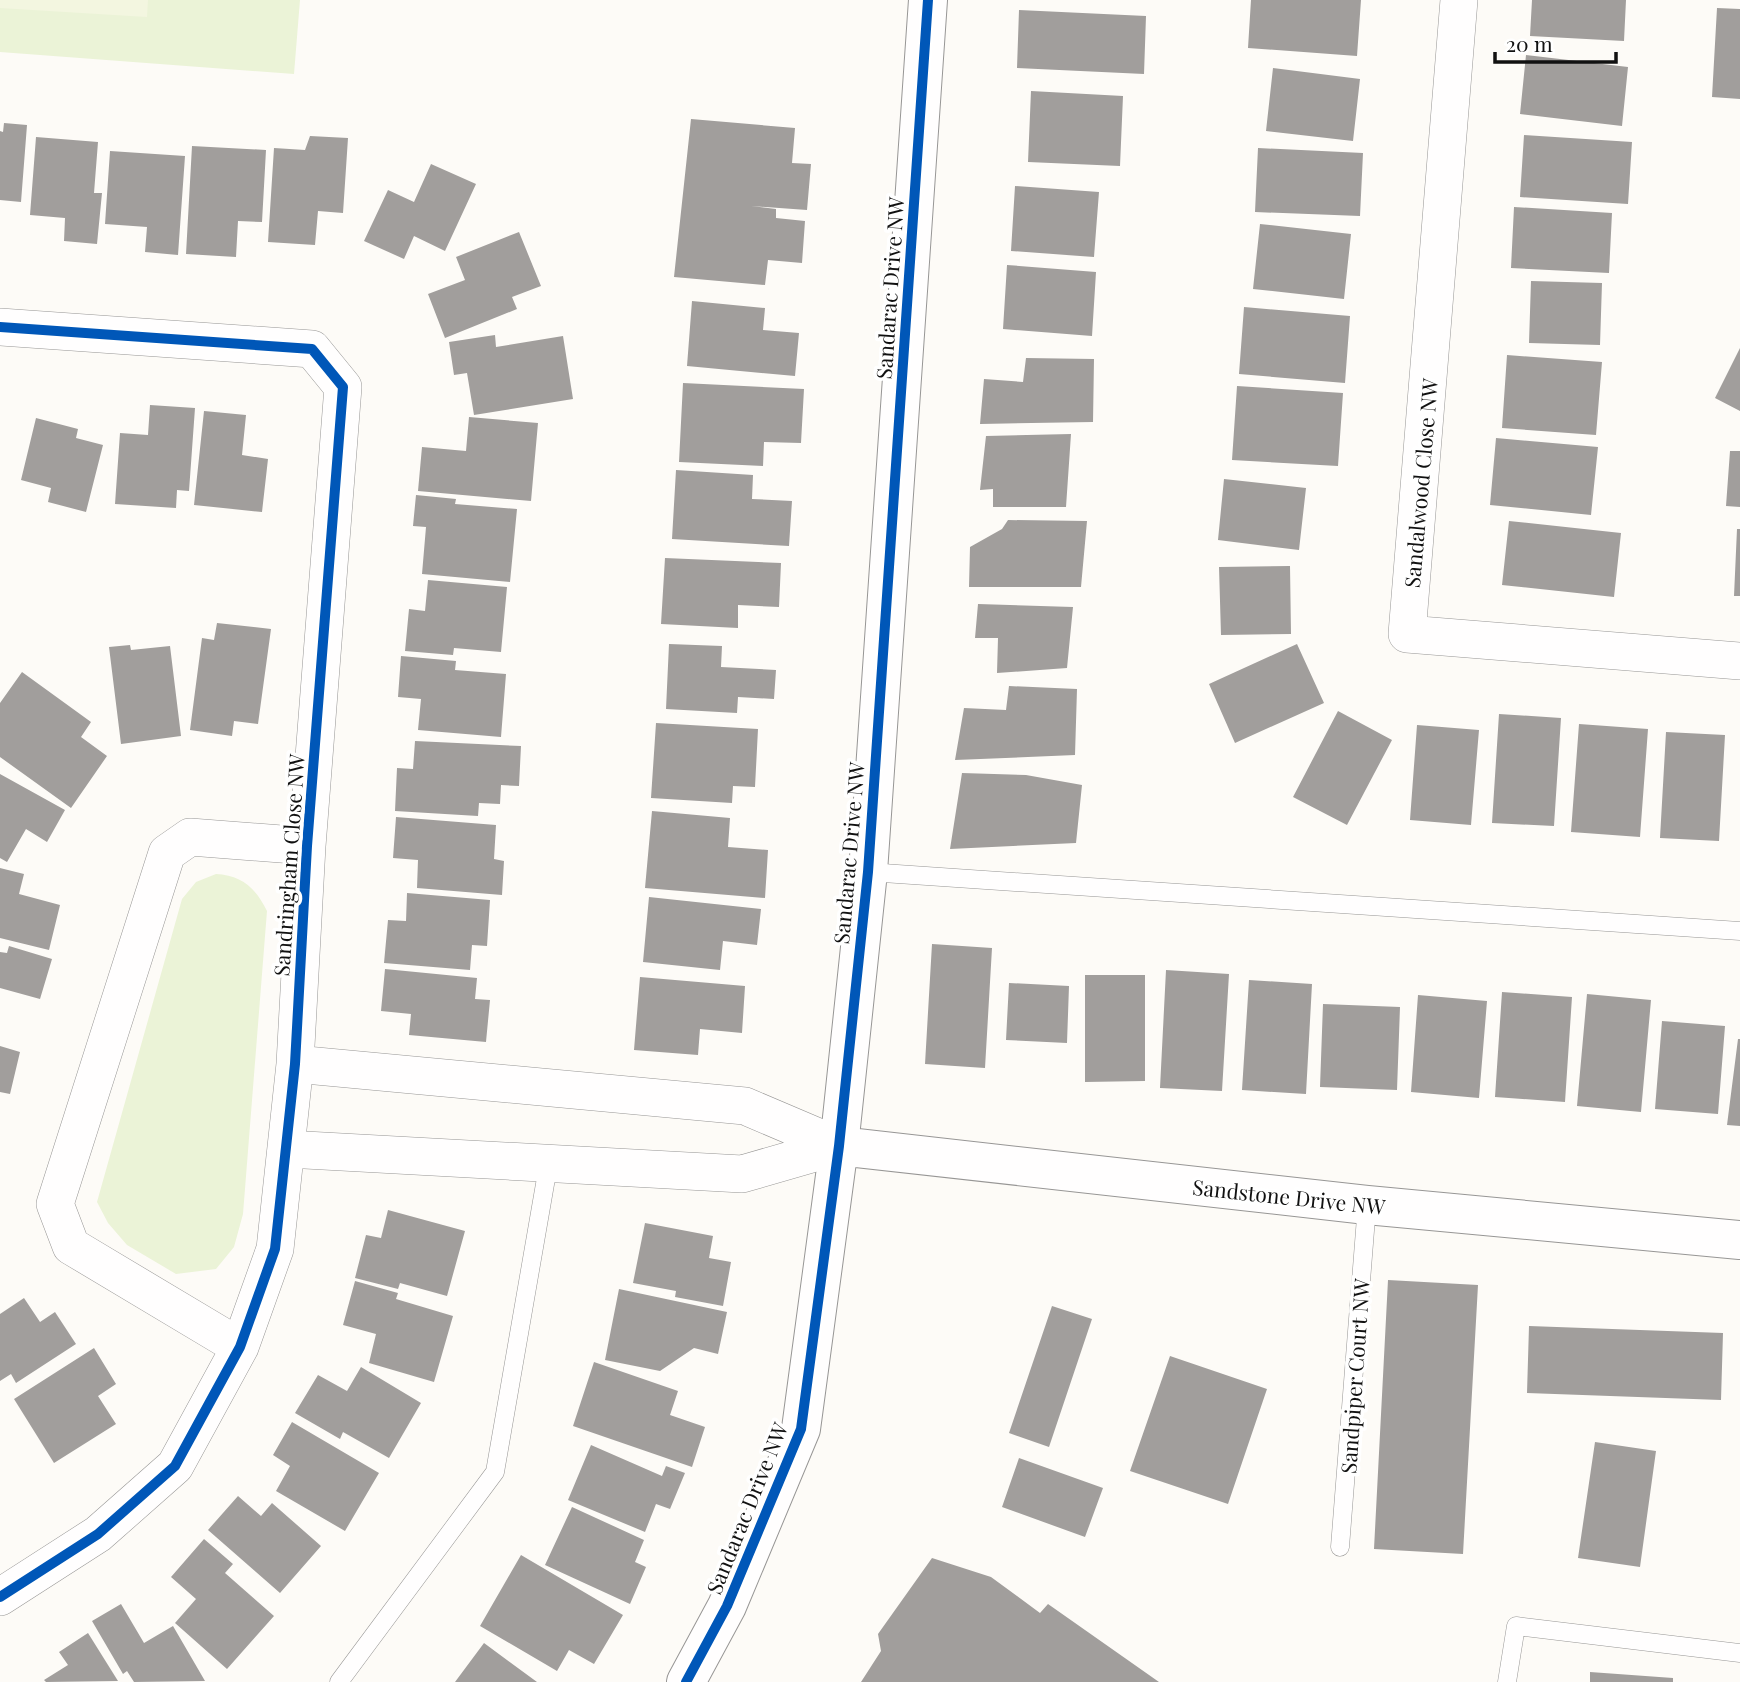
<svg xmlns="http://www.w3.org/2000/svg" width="1740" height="1682" viewBox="0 0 1740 1682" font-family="'Playfair Display',serif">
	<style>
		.green { fill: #ebf3d7 }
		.pitch { fill: #f3f6e0 }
		.building { fill: #a19e9c }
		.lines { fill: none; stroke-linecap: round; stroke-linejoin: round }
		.service-casing { stroke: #979695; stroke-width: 19 }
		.minor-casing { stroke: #979695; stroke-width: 38 }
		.tertiary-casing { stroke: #979695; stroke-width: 40 }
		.service { stroke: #fffefe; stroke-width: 18 }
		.minor { stroke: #fffefe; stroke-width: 37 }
		.tertiary { stroke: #fffefe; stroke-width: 38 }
		.cycleway-casing { stroke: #fff; stroke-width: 15 }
		.cycleway { stroke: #0057b8; stroke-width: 10 }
		.labels { text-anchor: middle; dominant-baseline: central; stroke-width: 7; stroke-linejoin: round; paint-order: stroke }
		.street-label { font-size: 21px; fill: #111; stroke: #fff }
	</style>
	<rect width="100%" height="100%" fill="#fdfbf7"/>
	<path class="green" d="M 0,0 L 300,0 L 294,74 L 0,52 Z
		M 216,874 C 241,875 256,888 267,911 L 243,1214 L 234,1247 L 216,1269 L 176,1274 L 127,1245 L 108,1223 L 97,1202 L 182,899 L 196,882 Z"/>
	<path class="pitch" d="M 0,0 L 148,0 L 147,17 L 0,8 Z"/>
	<path class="building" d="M 1251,0 L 1361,0 L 1357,56 L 1248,48 Z
		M 1532,0 L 1626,0 L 1624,41 L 1530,36 Z
		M 1717,8 L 1740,9 L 1740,99 L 1712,97 Z
		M 1019,10 L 1146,16 L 1144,74 L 1017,68 Z
		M 1526,55 L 1628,67 L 1622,126 L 1520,114 Z
		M 1273,68 L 1360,79 L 1353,141 L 1266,131 Z
		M 1031,91 L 1123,96 L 1120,166 L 1028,162 Z
		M 691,119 L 795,128 L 792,163 L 811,164 L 807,210 L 751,206 L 776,209 L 776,218 L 805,221 L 802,263 L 768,260 L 765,285 L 674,277 Z
		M 4,123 L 27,125 L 21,202 L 0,200 L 0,131 L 3,132 Z
		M 1524,135 L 1632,142 L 1628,204 L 1520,197 Z
		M 310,136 L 348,138 L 343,213 L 318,211 L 315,245 L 268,242 L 274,148 L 305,150 Z
		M 36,137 L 98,142 L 94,193 L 102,193 L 97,244 L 64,241 L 65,218 L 30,215 Z
		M 192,146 L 266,150 L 262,222 L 238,221 L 236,257 L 186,254 Z
		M 1258,148 L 1363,153 L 1360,216 L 1255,212 Z
		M 110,151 L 185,156 L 178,255 L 145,252 L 147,227 L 105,224 Z
		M 431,164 L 476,184 L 445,251 L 414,236 L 404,259 L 364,241 L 388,190 L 414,202 Z
		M 1015,186 L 1099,192 L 1094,257 L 1011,251 Z
		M 1514,207 L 1612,213 L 1609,273 L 1511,268 Z
		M 1260,224 L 1351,234 L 1344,299 L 1253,289 Z
		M 519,232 L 541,286 L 512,297 L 517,309 L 445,338 L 428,294 L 465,280 L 456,257 Z
		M 1007,265 L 1096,272 L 1092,336 L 1003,329 Z
		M 1531,281 L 1602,283 L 1600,345 L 1529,343 Z
		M 692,301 L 765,308 L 763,330 L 799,333 L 795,376 L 687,366 Z
		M 1244,307 L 1350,316 L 1345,383 L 1239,374 Z
		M 495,335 L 496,347 L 563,336 L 573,399 L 474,415 L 467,373 L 454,375 L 449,342 Z
		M 1740,348 L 1740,411 L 1715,398 Z
		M 1507,355 L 1602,362 L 1596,435 L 1502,428 Z
		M 1026,358 L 1094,359 L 1093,422 L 980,424 L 984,379 L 1023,382 Z
		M 683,383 L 804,389 L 801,443 L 764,442 L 763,466 L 679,462 Z
		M 1237,386 L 1343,393 L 1338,466 L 1232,460 Z
		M 150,405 L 195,408 L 189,491 L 177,490 L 176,508 L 115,504 L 120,433 L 148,435 Z
		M 204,411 L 246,415 L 242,455 L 268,459 L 262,512 L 194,505 Z
		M 469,417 L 538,423 L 531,501 L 418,491 L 422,447 L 466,451 Z
		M 36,418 L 78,429 L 76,438 L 103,445 L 86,512 L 48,502 L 51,488 L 21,480 Z
		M 1071,434 L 1066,507 L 993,507 L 993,489 L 980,490 L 986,436 Z
		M 1496,438 L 1598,447 L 1591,515 L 1490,505 Z
		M 1730,451 L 1740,451 L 1740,507 L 1726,506 Z
		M 676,470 L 753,475 L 752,499 L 792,501 L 789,546 L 672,539 Z
		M 1224,479 L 1306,488 L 1299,550 L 1218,540 Z
		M 416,495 L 456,499 L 455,504 L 517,509 L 510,582 L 422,574 L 426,527 L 413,526 Z
		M 1008,520 L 1087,521 L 1081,587 L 969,587 L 970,547 L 1002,529 Z
		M 1509,521 L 1621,533 L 1614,597 L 1502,585 Z
		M 1737,529 L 1740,529 L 1740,596 L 1734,596 Z
		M 665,558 L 781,563 L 779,607 L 738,605 L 738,628 L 661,624 Z
		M 1290,566 L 1291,634 L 1221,635 L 1219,567 Z
		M 428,580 L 507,587 L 501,652 L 454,648 L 453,655 L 405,651 L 409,609 L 425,611 Z
		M 978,604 L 1073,607 L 1067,668 L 997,673 L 998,638 L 975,638 Z
		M 217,623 L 271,629 L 258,724 L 234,721 L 232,736 L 190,730 L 202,638 L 214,640 Z
		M 669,644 L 722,646 L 721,667 L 776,670 L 774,699 L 738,697 L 737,713 L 666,709 Z
		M 1297,644 L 1324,703 L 1235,743 L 1209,684 Z
		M 130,645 L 131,650 L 170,646 L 181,736 L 121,744 L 109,647 Z
		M 401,656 L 456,661 L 455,670 L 506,674 L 501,737 L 418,730 L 421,699 L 398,697 Z
		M 22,672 L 91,722 L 81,737 L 107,756 L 71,808 L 0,757 L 0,703 Z
		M 1009,686 L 1077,689 L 1075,755 L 955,760 L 964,708 L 1006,710 Z
		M 1338,711 L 1392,740 L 1347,825 L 1293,797 Z
		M 1499,714 L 1561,718 L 1554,826 L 1492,823 Z
		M 656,723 L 758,729 L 755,787 L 733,786 L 732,803 L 651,798 Z
		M 1579,724 L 1648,729 L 1640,837 L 1571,832 Z
		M 1417,725 L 1479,730 L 1471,825 L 1410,820 Z
		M 1666,732 L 1725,735 L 1719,841 L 1660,838 Z
		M 415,741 L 521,746 L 519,786 L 501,785 L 500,804 L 479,803 L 478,816 L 395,811 L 397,768 L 413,769 Z
		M 962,773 L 1026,775 L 1082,785 L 1076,843 L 950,849 Z
		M 0,774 L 65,810 L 47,842 L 26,829 L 7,862 L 0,858 Z
		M 652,811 L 730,818 L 728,847 L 768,850 L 765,898 L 645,888 Z
		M 396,817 L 496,825 L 494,859 L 504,861 L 502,895 L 417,888 L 418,860 L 393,858 Z
		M 0,868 L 24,874 L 19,894 L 60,905 L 49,950 L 0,938 Z
		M 407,893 L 490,900 L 487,946 L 472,945 L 470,970 L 384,963 L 388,920 L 406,921 Z
		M 649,897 L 761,909 L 757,945 L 723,941 L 720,970 L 643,962 Z
		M 932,944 L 992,948 L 985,1068 L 925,1064 Z
		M 9,946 L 52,959 L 40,999 L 0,988 L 0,952 L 7,953 Z
		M 385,969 L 477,978 L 475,999 L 490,1000 L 486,1042 L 409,1035 L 411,1014 L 381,1011 Z
		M 1166,970 L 1229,974 L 1222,1091 L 1160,1088 Z
		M 1085,975 L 1145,975 L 1145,1081 L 1085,1082 Z
		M 640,977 L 745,986 L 742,1033 L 700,1029 L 698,1055 L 634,1050 Z
		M 1249,980 L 1312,984 L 1306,1094 L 1242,1090 Z
		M 1009,983 L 1069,986 L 1067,1043 L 1006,1040 Z
		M 1502,992 L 1572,997 L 1565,1102 L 1495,1097 Z
		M 1587,994 L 1651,1000 L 1641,1112 L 1577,1106 Z
		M 1418,995 L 1487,1001 L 1479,1098 L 1411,1092 Z
		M 1323,1004 L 1400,1007 L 1397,1090 L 1320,1087 Z
		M 1662,1021 L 1725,1026 L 1718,1114 L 1655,1109 Z
		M 1738,1039 L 1740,1039 L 1740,1126 L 1727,1125 Z
		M 0,1046 L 20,1052 L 10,1094 L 0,1092 Z
		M 388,1210 L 465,1231 L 447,1296 L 400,1283 L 398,1289 L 355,1278 L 366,1235 L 381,1238 Z
		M 645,1223 L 713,1236 L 709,1258 L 731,1262 L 723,1306 L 675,1297 L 676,1291 L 633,1283 Z
		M 1388,1280 L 1478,1285 L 1463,1554 L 1374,1549 Z
		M 355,1281 L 398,1293 L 396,1299 L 453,1316 L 434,1382 L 369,1363 L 376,1334 L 343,1325 Z
		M 619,1289 L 727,1312 L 718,1354 L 694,1348 L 660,1371 L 605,1360 Z
		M 24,1298 L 40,1322 L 55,1312 L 76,1344 L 16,1383 L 11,1374 L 0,1381 L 0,1314 Z
		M 1052,1306 L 1092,1319 L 1049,1447 L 1009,1433 Z
		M 1529,1326 L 1723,1333 L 1721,1400 L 1527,1393 Z
		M 94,1348 L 116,1384 L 98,1396 L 116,1424 L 54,1463 L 14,1399 Z
		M 1170,1356 L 1267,1389 L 1228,1504 L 1130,1471 Z
		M 594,1362 L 678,1391 L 670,1415 L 705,1427 L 692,1467 L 573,1426 Z
		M 361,1367 L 421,1403 L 389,1458 L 343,1432 L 340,1439 L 295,1413 L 318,1375 L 347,1391 Z
		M 292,1422 L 379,1473 L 345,1531 L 276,1491 L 290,1466 L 273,1455 Z
		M 1595,1442 L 1656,1451 L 1640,1567 L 1578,1558 Z
		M 591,1445 L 662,1476 L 666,1466 L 685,1473 L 670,1509 L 656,1504 L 645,1532 L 568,1500 Z
		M 1019,1458 L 1103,1488 L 1085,1537 L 1002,1507 Z
		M 238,1496 L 261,1516 L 272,1503 L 321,1546 L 280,1593 L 208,1530 Z
		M 572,1507 L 644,1540 L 635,1562 L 646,1567 L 630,1604 L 545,1565 Z
		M 204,1539 L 233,1564 L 225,1573 L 274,1616 L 227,1669 L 175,1623 L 196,1599 L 171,1577 Z
		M 521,1555 L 623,1615 L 594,1664 L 569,1650 L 557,1671 L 480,1626 Z
		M 932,1558 L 991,1577 L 1040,1613 L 1048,1604 L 1159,1682 L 861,1682 L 881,1651 L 878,1634 Z
		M 121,1604 L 144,1643 L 173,1626 L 205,1681 L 134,1682 L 127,1671 L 123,1674 L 92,1621 Z
		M 88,1633 L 118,1681 L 46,1682 L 44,1680 L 68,1665 L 59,1652 Z
		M 484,1643 L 537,1682 L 455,1682 Z
		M 1590,1672 L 1673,1678 L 1673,1682 L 1590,1682 Z"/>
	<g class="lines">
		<defs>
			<path id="service" d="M 868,872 L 1740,931
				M 1340,1547 L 1367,1205
				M 339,1682 L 495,1472 L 549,1161
				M 1507,1682 L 1516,1626 L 1740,1653"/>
			<path id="minor" d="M 1459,0 L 1407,634 L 1740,661
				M 0,327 L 312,349 L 343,387 L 307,846 L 295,1064 L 275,1249 L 240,1347 L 175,1466 L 98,1534 L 0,1597
				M 295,1064 L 745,1106 L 839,1146
				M 287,1149 L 742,1174 L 839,1146
				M 240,1347 L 71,1246 L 55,1204 L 167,853 L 190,837 L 307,846"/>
			<path id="tertiary" d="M 839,1146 L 1367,1205 L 1740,1240
				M 686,1682 L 727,1606 L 801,1429 L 839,1146 L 868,872 L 928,0"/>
		</defs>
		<use href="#service" class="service-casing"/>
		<use href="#minor" class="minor-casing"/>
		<use href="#tertiary" class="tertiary-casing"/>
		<use href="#service" class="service"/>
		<use href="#minor" class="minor"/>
		<use href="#tertiary" class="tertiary"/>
		<defs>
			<path id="cycleway" d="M 0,327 L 312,349 L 343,387 L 307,846 L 295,1064 L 275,1249 L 240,1347 L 175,1466 L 98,1534 L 0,1597
				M 686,1682 L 727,1606 L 801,1429 L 839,1146 L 868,872 L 928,0"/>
		</defs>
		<use href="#cycleway" class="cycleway-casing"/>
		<use href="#cycleway" class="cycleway"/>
	</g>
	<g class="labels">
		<g class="street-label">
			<text transform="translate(889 288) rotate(-86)">Sandarac Drive NW</text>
			<text transform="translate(1420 483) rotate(-85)">Sandalwood Close NW</text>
			<text transform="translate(848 853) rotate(-85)">Sandarac Drive NW</text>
			<text transform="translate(288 865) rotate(-86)">Sandringham Close NW</text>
			<text transform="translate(1289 1196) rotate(6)">Sandstone Drive NW</text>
			<text transform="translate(1354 1376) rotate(-86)">Sandpiper Court NW</text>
			<text transform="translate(746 1508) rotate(-68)">Sandarac Drive NW</text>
		</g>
	</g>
	<path d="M1495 52v10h121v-10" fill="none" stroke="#111111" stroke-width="3.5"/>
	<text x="1506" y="52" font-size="21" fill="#111111" stroke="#ffffff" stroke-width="5" paint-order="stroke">20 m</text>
</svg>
